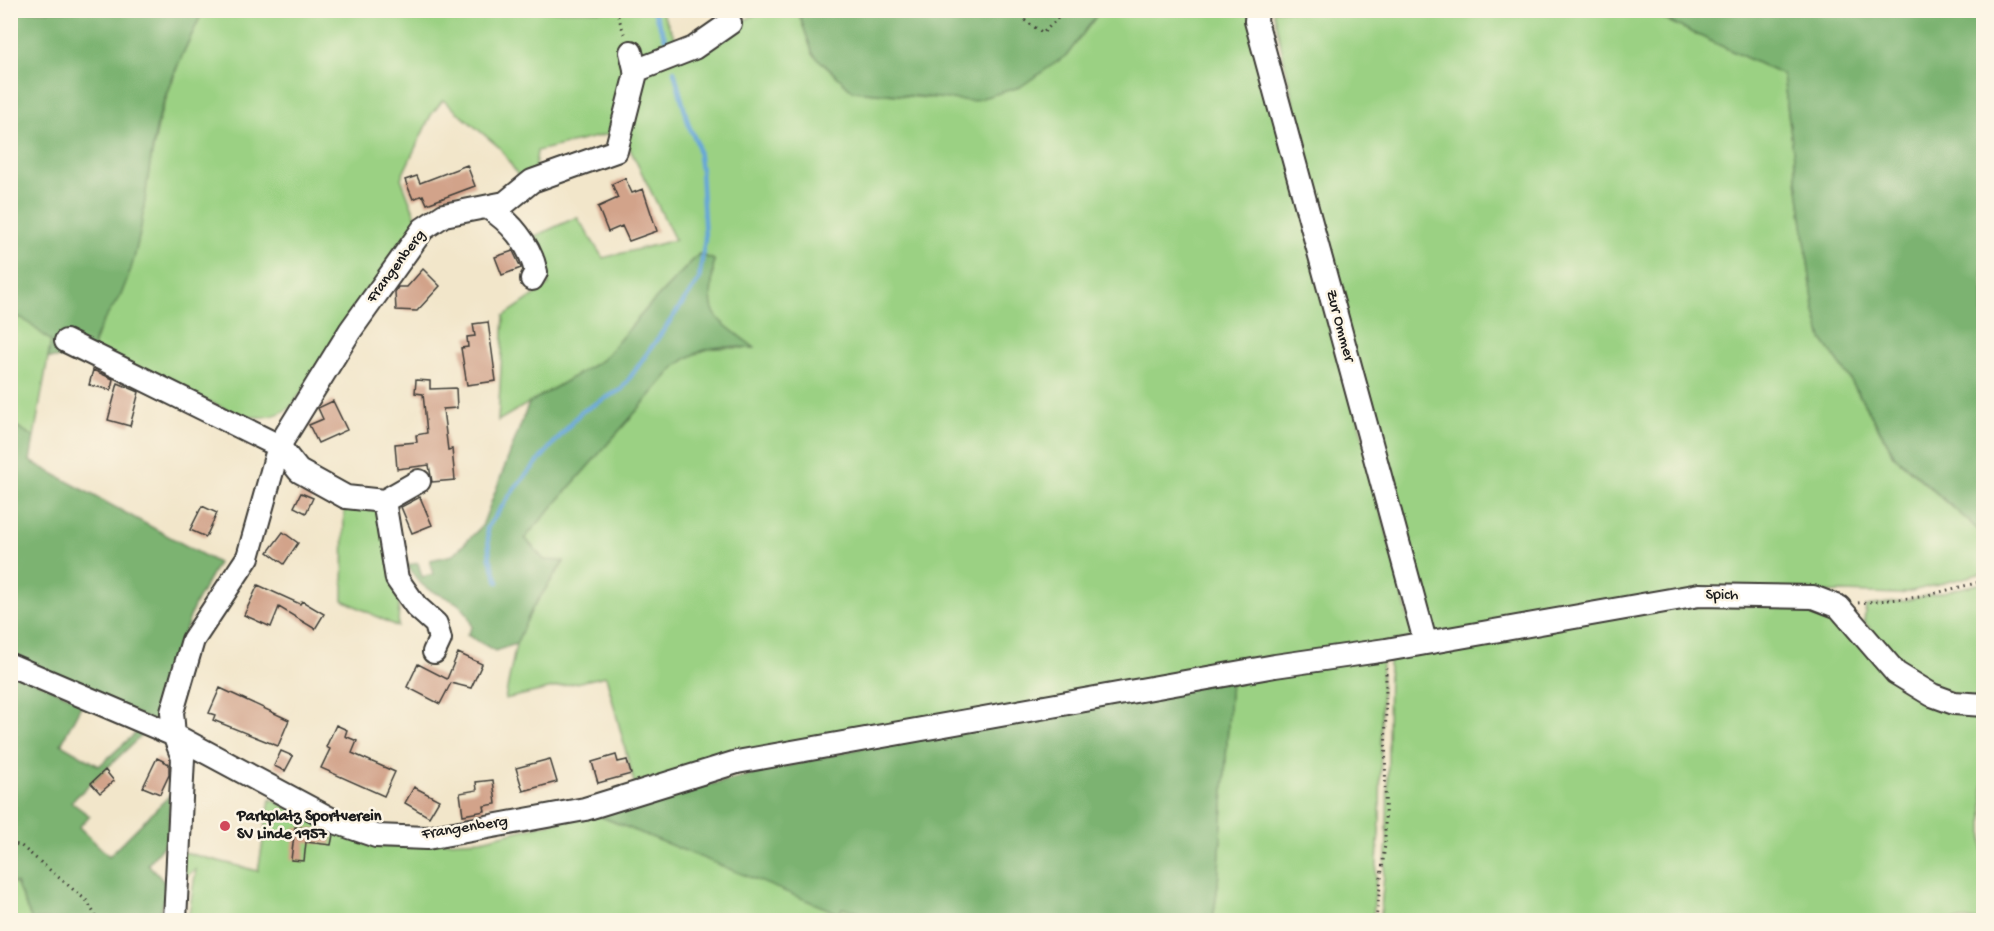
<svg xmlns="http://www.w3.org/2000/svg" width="1994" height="931" viewBox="0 0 1994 931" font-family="'Gochi Hand',sans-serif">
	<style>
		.green { fill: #9bd183; stroke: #5c7650; stroke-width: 1.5 }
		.forest { fill: #7cb371; stroke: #4c6846; stroke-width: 1.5 }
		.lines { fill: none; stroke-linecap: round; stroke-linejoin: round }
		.stream { stroke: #65a6d8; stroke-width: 4.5 }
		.building { fill: #d2a38a }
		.minor-casing { stroke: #3c3a36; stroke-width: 26 }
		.path { stroke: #3c3a36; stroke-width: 3; stroke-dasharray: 1.5 4.5; stroke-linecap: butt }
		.minor { stroke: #fff; stroke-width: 22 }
		.poi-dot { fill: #d1495b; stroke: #fcf5e5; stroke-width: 2 }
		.labels { text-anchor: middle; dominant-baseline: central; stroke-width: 5; stroke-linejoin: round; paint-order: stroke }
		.street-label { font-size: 16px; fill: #1c1c1c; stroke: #fcf5e5 }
		.poi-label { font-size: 16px; font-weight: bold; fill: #1c1c1c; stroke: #fcf5e5; text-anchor: start }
	</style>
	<rect width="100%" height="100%" fill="#fcf5e5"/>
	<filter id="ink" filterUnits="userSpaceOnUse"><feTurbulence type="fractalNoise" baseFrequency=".0167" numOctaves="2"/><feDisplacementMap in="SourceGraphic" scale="12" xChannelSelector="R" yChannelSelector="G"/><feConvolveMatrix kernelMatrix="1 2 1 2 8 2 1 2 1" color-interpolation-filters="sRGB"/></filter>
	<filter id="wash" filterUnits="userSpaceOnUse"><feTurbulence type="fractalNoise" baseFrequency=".008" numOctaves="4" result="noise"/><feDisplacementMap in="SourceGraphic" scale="24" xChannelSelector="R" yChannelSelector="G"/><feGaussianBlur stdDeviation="1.35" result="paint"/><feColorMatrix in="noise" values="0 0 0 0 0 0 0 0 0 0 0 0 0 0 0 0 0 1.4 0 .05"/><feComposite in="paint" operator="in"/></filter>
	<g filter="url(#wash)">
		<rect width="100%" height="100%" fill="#f2e6ca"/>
		<path class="green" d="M 1273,10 L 1647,11 L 1783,75 L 1814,307 L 1822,339 L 1847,374 L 1895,457 L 1983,534 L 1983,573 L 1900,594 L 1843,592 L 1781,595 L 1426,636 L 1328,261 Z
			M 203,11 L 661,11 L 683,52 L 762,11 L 798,11 L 813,54 L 853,91 L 928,98 L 1067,55 L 1100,11 L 1256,11 L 1413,638 L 635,786 L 606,676 L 505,699 L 516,644 L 532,609 L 564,562 L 544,560 L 525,538 L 676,366 C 709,341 717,349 754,348 L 717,319 L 710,305 L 714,260 L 699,254 L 649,306 L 602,360 L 498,421 L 504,316 L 549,285 L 536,256 L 533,237 L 577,217 L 603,258 L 675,240 L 624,137 L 617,132 L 537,151 L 535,168 L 521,180 L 500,148 L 443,100 L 431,115 L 401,178 L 419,225 L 291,407 C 274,419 257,419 237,414 L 92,350 L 102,320 L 122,293 L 140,234 L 149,168 L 160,116 L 179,62 Z
			M 11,317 L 22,317 L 51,341 L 34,437 L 11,423 Z
			M 344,500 L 387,505 L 400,580 L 398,627 L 343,600 Z
			M 1983,583 L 1983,699 C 1954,698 1922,684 1899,664 C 1886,653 1875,635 1864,621 L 1866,606 L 1903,601 Z
			M 1673,604 L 1822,608 L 1842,622 L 1893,676 L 1983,709 L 1983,920 L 1380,920 L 1387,842 L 1389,651 Z
			M 1382,650 L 1380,819 L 1373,920 L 1213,920 L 1218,884 L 1231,679 Z
			M 270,799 L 369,846 L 481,840 L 592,813 L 840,913 L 842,907 L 885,920 L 188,920 L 196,869 L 181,880 L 183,852 L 258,871 Z
			M 10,883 L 16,883 L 32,920 L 11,920 Z"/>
		<path class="forest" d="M 11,11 L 203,11 C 187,45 169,80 159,117 C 144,174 147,238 122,292 C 111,314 90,331 93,358 L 48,358 L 51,341 L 22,318 L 11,317 Z
			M 798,11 L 798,10 L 1100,11 L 1067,55 L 1020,87 L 972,101 L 853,91 L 813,54 Z
			M 1647,11 L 1983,11 L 1983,534 L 1895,456 L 1847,374 L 1822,339 L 1814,307 L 1783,75 Z
			M 699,254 L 714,260 C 708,320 708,312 755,348 C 720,346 705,344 676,366 L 525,538 L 544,560 L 564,561 L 532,609 L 516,644 L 495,651 L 467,635 L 472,627 C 465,598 447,601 425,587 C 418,582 412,572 407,565 L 418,563 L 422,577 L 433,574 L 430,560 L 453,555 L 482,526 L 529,403 L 602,360 L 649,306 Z
			M 10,423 L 34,437 L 30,461 L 218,563 L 194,606 L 172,668 L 171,684 L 160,724 L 11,659 Z
			M 10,671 L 83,702 L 61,744 L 99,766 L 137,732 L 142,735 L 71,802 L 90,816 L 79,827 L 109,856 L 170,795 L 169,839 L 148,864 L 168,886 L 158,920 L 32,920 L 16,883 L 11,883 Z
			M 1231,679 L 1218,884 L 1213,920 L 885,920 L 842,908 L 840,914 L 592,813 L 638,798 L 717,783 L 922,733 Z"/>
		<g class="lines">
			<path class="stream" d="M 653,10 L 670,49
				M 498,582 L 490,558 L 487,528 L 515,488 L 581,412 L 622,389 L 699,280 L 705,239 L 701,170 L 697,143 L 689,126 L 674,71"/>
		</g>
		<g id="blocks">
			<path class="building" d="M 467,165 L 475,186 L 427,204 L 423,195 L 413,199 L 405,180 L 417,176 L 420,183 Z
				M 625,178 L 632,193 L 643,189 L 657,231 L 629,241 L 622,226 L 608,232 L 598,207 L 618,198 L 612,184 Z
				M 513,251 L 521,268 L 502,275 L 495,257 Z
				M 423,269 L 440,286 L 417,311 L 396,310 L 395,292 L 398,287 L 407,287 Z
				M 488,322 L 496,381 L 467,385 L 461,348 L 468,347 L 467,337 L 475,336 L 473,324 Z
				M 93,370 L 113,379 L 111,390 L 89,385 Z
				M 416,380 L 430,381 L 430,389 L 456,388 L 457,408 L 443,409 L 448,450 L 452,449 L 455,480 L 432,482 L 429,465 L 397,469 L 395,444 L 417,442 L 416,435 L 427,433 L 423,394 L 415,393 Z
				M 118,383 L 139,392 L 130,426 L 108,420 Z
				M 333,401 L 347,430 L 318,443 L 309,425 L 323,419 L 318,408 Z
				M 301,493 L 313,498 L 306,513 L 294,507 Z
				M 420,497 L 432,525 L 412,533 L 401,507 Z
				M 202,506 L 217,513 L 206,537 L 190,530 Z
				M 283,532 L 298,543 L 284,564 L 268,552 Z
				M 258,585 L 300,604 L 302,601 L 324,614 L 315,629 L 279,607 L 271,627 L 244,615 Z
				M 458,653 L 482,664 L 471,688 L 451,683 L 440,704 L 407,687 L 418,664 L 447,679 Z
				M 220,688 L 289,720 L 278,746 L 213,720 L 215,715 L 209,713 Z
				M 336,725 L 347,730 L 345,736 L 357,741 L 352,753 L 395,772 L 384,796 L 321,768 L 330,749 L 326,747 Z
				M 281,751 L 293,756 L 285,771 L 274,766 Z
				M 616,755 L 618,762 L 627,760 L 631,774 L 598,783 L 592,762 Z
				M 157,758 L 169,764 L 169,775 L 160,794 L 143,787 Z
				M 550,759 L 557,782 L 523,791 L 516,768 Z
				M 105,770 L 114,781 L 100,793 L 91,783 Z
				M 493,780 L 496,804 L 484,806 L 485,811 L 463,815 L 460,793 L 477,790 L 476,782 Z
				M 414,787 L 439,800 L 429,817 L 405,803 Z
				M 295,827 L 323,830 L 333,835 L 331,845 L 306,842 L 304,861 L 291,860 Z"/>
		</g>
	</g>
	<g filter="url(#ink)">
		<use href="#blocks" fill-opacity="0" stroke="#3c3a36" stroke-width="1.5"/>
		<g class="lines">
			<defs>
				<path id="minor" d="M 1257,10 L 1256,21 L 1425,641
					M 635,71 L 694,48 L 730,23
					M 487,207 C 510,221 530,244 536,272 L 532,279
					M 66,341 L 279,446 L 299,471 L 346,497 L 384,501 L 419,481
					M 384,501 L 397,579 L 416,606 L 436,624 L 440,639 L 434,652
					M 10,665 L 174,735 L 338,823 L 376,836 L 427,838 L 585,809 L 737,762 L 1275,666 L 1386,650 L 1699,595 L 1813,597 L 1839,607 L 1896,673 L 1932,695 L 1954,703 L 1984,705
					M 175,920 L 183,758 L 174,735 L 172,712 L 193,640 L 248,557 L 279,446 L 350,331 L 423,229 L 444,215 L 505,203 L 532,181 L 616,151 L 636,73 L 631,52"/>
			</defs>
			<use href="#minor" class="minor-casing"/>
			<path class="path" d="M 616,10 L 625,36
				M 1010,10 L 1043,33 L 1066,10
				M 1858,603 L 1920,597 L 1984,581
				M 10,844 L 20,845 L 87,901 L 98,920
				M 1376,920 L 1385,844 L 1386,668"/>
			<use href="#minor" class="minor"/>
		</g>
	</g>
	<circle class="poi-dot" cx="225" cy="826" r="6"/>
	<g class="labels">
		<g class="street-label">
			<text transform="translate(397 267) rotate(-53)">Frangenberg</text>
			<text transform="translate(1339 326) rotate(75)">Zur Ommer</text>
			<text transform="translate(1722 596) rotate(1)">Spich</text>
			<text transform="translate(465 829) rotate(-9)">Frangenberg</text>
		</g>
		<g class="poi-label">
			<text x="237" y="817">Parkplatz Sportverein<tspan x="237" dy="18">SV Linde 1957</tspan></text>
		</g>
	</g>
	<rect width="1994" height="931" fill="none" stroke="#fcf5e5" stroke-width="36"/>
</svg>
